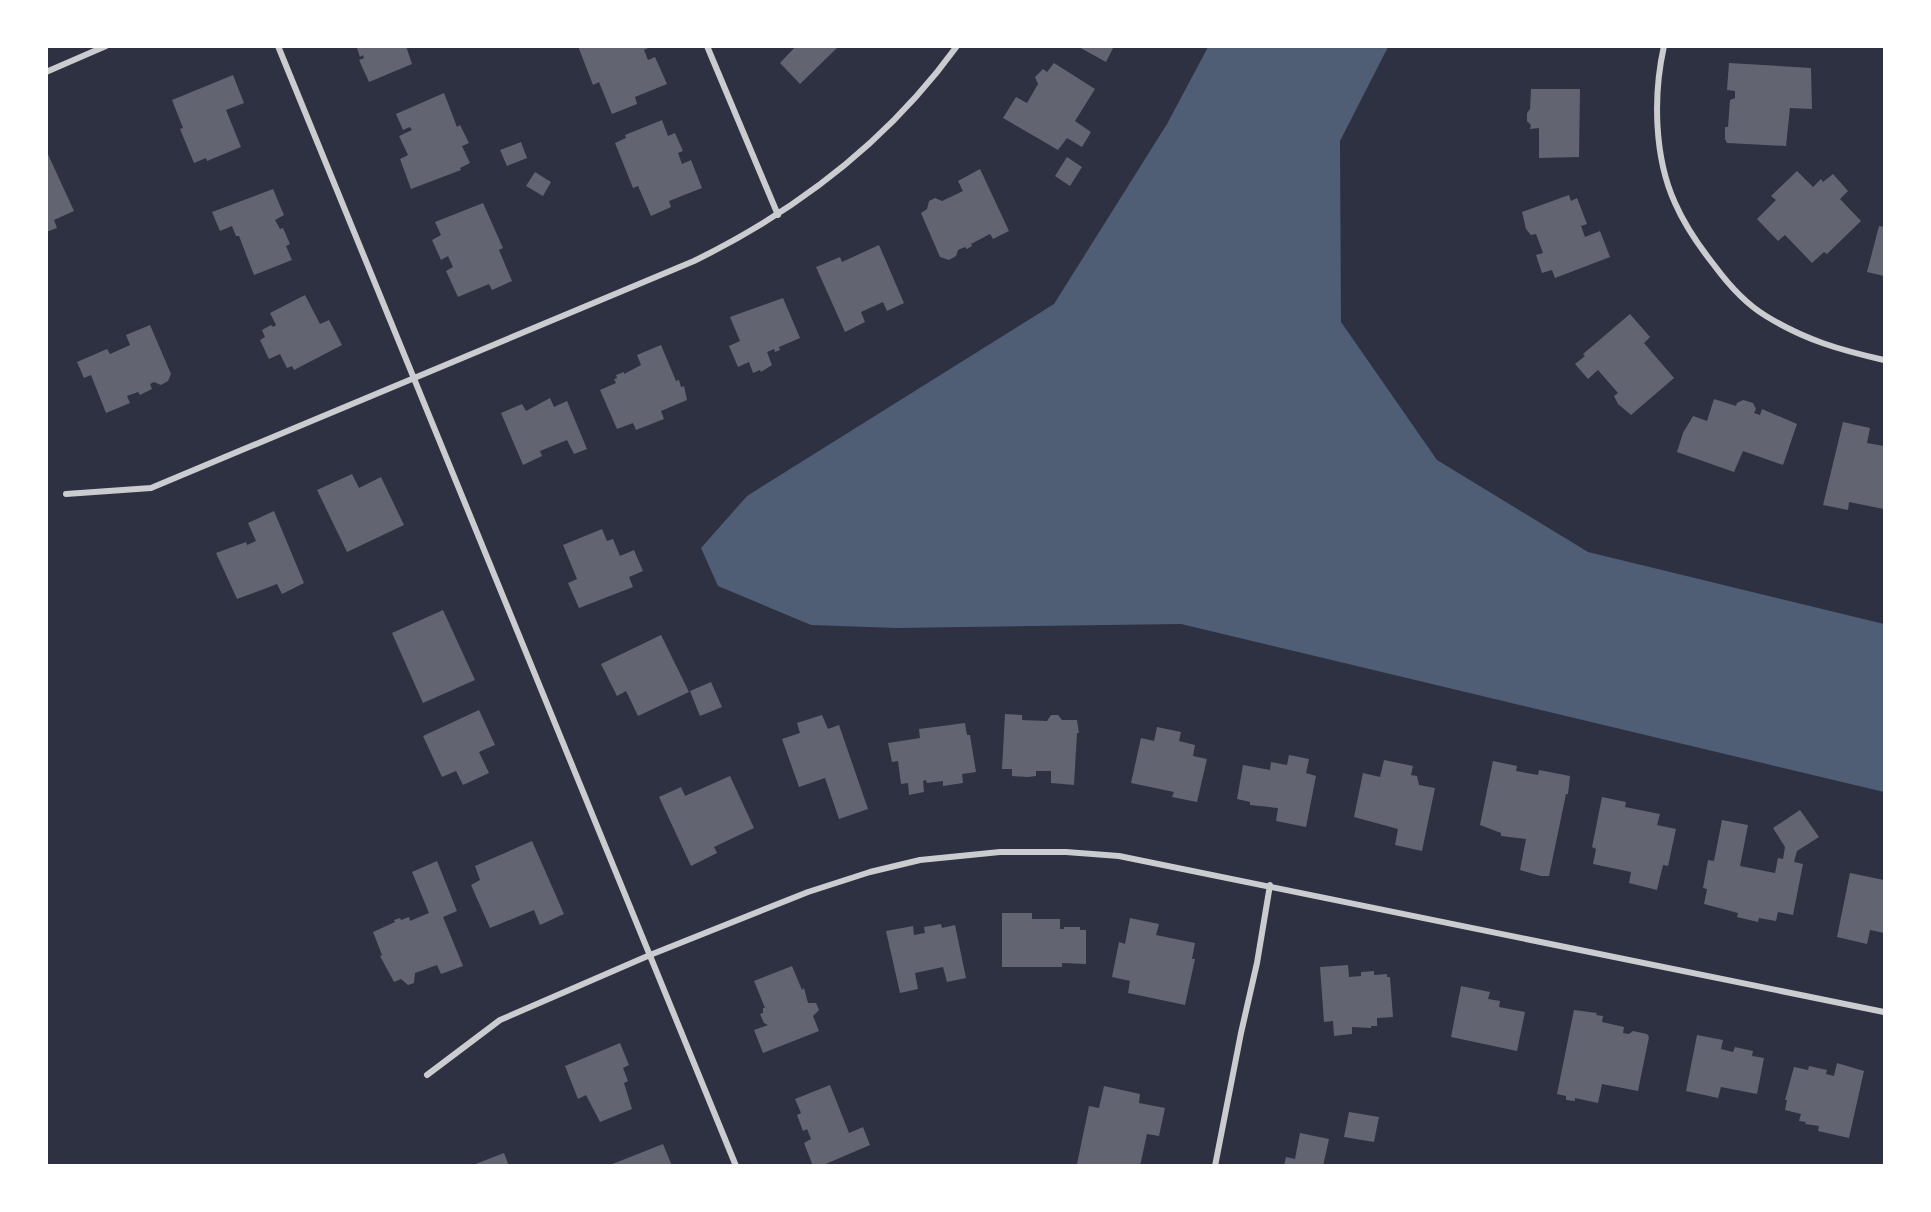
<svg xmlns="http://www.w3.org/2000/svg" width="1931" height="1212" viewBox="0 0 1931 1212" font-family="Manrope,sans-serif">
	<style>
		.water { fill: #4f5d75 }
		.building { fill: #626471 }
		.lines { fill: none; stroke-linecap: round; stroke-linejoin: round }
		.minor { stroke: #caccd0; stroke-width: 6 }
	</style>
	<rect width="100%" height="100%" fill="#2d3142"/>
	<path class="water" d="M 1208,47 L 1388,47 L 1340,141 L 1341,322 L 1437,460 L 1588,552 L 1884,624 L 1884,792 L 1181,624 L 897,628 L 811,625 L 718,586 L 701,548 L 747,496 L 1054,304 L 1167,124 Z"/>
	<path class="building" d="M 359,46 L 406,46 L 412,64 L 369,82 L 359,60 L 364,58 L 363,55 L 360,57 L 357,48 Z
		M 578,46 L 652,46 L 644,50 L 648,60 L 655,57 L 667,84 L 635,97 L 637,104 L 612,114 L 599,82 L 593,85 Z
		M 796,46 L 839,46 L 800,84 L 780,63 Z
		M 1077,46 L 1114,46 L 1106,62 Z
		M 1054,63 L 1095,89 L 1075,121 L 1091,132 L 1082,147 L 1067,138 L 1058,150 L 1003,118 L 1016,97 L 1027,103 L 1038,84 L 1035,77 L 1043,69 L 1047,72 Z
		M 1729,63 L 1811,68 L 1812,109 L 1790,108 L 1786,146 L 1727,143 L 1725,139 L 1725,127 L 1728,127 L 1730,100 L 1735,98 L 1735,91 L 1727,90 Z
		M 233,75 L 244,103 L 226,110 L 241,147 L 207,161 L 206,158 L 194,163 L 180,129 L 183,128 L 172,100 Z
		M 1531,89 L 1580,89 L 1579,157 L 1539,158 L 1539,128 L 1530,129 L 1531,125 L 1527,121 L 1527,113 L 1530,109 Z
		M 444,93 L 457,127 L 460,125 L 469,143 L 462,146 L 470,163 L 460,168 L 461,170 L 411,189 L 400,159 L 408,155 L 399,136 L 412,130 L 410,127 L 403,130 L 396,114 Z
		M 662,120 L 668,136 L 675,133 L 683,151 L 678,153 L 682,164 L 691,160 L 702,188 L 669,201 L 671,207 L 651,216 L 638,186 L 633,188 L 615,143 L 626,138 L 625,135 Z
		M 521,142 L 527,158 L 507,166 L 500,150 Z
		M 46,150 L 74,211 L 54,220 L 57,228 L 46,232 Z
		M 1067,157 L 1082,167 L 1070,186 L 1055,176 Z
		M 980,169 L 1009,231 L 993,239 L 990,234 L 971,244 L 972,246 L 967,249 L 965,247 L 958,250 L 956,256 L 949,260 L 940,257 L 921,213 L 927,209 L 929,201 L 935,198 L 942,201 L 963,191 L 958,181 Z
		M 1797,171 L 1813,187 L 1821,179 L 1823,182 L 1833,174 L 1848,191 L 1840,199 L 1861,221 L 1827,254 L 1824,252 L 1812,263 L 1785,235 L 1778,241 L 1757,219 L 1776,200 L 1771,196 Z
		M 535,172 L 551,182 L 543,196 L 526,186 Z
		M 273,189 L 284,215 L 275,220 L 280,229 L 283,228 L 290,244 L 286,246 L 292,260 L 254,275 L 239,236 L 236,236 L 232,226 L 220,231 L 212,212 Z
		M 1569,195 L 1571,201 L 1577,198 L 1587,224 L 1581,226 L 1585,237 L 1600,231 L 1610,257 L 1555,278 L 1552,270 L 1542,273 L 1536,255 L 1543,253 L 1536,234 L 1531,235 L 1526,229 L 1522,212 Z
		M 483,203 L 503,248 L 499,250 L 512,281 L 492,290 L 489,284 L 458,297 L 446,271 L 453,267 L 448,256 L 441,260 L 432,240 L 441,235 L 435,222 Z
		M 1879,226 L 1884,227 L 1884,276 L 1867,272 Z
		M 879,245 L 904,303 L 887,311 L 883,302 L 861,312 L 865,322 L 845,332 L 816,267 L 840,257 L 842,262 Z
		M 305,295 L 320,324 L 329,320 L 342,345 L 294,370 L 292,366 L 287,368 L 280,354 L 269,359 L 260,340 L 265,337 L 262,330 L 271,325 L 273,327 L 276,325 L 270,313 Z
		M 783,298 L 800,338 L 779,347 L 780,350 L 775,352 L 774,349 L 767,352 L 772,365 L 761,372 L 760,370 L 753,373 L 749,362 L 738,367 L 729,346 L 740,341 L 730,317 Z
		M 1630,314 L 1650,337 L 1644,343 L 1674,378 L 1631,415 L 1618,404 L 1614,396 L 1618,393 L 1598,370 L 1588,379 L 1575,364 L 1585,356 L 1583,354 Z
		M 150,325 L 171,374 L 168,381 L 161,385 L 154,382 L 150,384 L 152,389 L 140,395 L 138,392 L 127,396 L 130,403 L 106,413 L 91,375 L 84,378 L 77,362 L 107,349 L 110,354 L 130,345 L 126,335 Z
		M 661,345 L 676,381 L 679,380 L 681,387 L 684,386 L 687,400 L 661,411 L 664,419 L 636,430 L 633,423 L 617,429 L 600,390 L 616,383 L 614,379 L 617,378 L 616,375 L 624,372 L 624,374 L 641,365 L 637,355 Z
		M 550,398 L 554,407 L 567,401 L 587,449 L 574,454 L 567,440 L 540,451 L 542,456 L 523,465 L 501,413 L 522,404 L 526,411 Z
		M 1714,399 L 1736,406 L 1737,403 L 1743,400 L 1753,403 L 1756,409 L 1754,413 L 1760,415 L 1762,409 L 1797,424 L 1783,465 L 1743,451 L 1734,472 L 1677,452 L 1683,433 L 1693,416 L 1707,421 Z
		M 1843,422 L 1870,428 L 1867,443 L 1884,446 L 1884,509 L 1849,502 L 1848,510 L 1823,505 Z
		M 352,474 L 359,488 L 381,477 L 404,525 L 347,552 L 317,490 Z
		M 274,511 L 304,583 L 282,594 L 277,584 L 237,599 L 216,553 L 246,542 L 247,545 L 256,541 L 248,523 Z
		M 602,529 L 607,541 L 613,539 L 620,556 L 634,550 L 643,571 L 629,577 L 633,587 L 579,608 L 568,583 L 577,579 L 563,545 Z
		M 443,610 L 475,680 L 423,703 L 392,633 Z
		M 661,635 L 689,692 L 638,716 L 626,691 L 617,696 L 601,664 Z
		M 711,682 L 722,707 L 700,716 L 690,691 Z
		M 479,710 L 495,745 L 479,752 L 489,773 L 463,785 L 456,771 L 442,777 L 423,736 Z
		M 1005,714 L 1022,715 L 1022,720 L 1047,721 L 1051,715 L 1058,715 L 1062,720 L 1077,720 L 1079,733 L 1077,733 L 1074,785 L 1051,783 L 1051,771 L 1036,771 L 1036,776 L 1028,777 L 1012,776 L 1012,769 L 1002,769 Z
		M 822,715 L 828,729 L 839,725 L 868,809 L 839,819 L 825,778 L 799,787 L 782,739 L 800,733 L 797,723 Z
		M 965,723 L 967,735 L 970,735 L 976,772 L 962,774 L 963,783 L 943,786 L 943,781 L 927,783 L 926,780 L 923,781 L 924,792 L 909,795 L 908,783 L 901,784 L 898,761 L 892,762 L 888,743 L 920,738 L 919,729 Z
		M 1157,727 L 1181,732 L 1179,741 L 1195,745 L 1193,756 L 1207,759 L 1197,802 L 1172,797 L 1174,792 L 1131,783 L 1141,738 L 1154,741 Z
		M 1289,755 L 1309,759 L 1306,773 L 1316,776 L 1306,827 L 1276,821 L 1278,808 L 1250,805 L 1250,802 L 1237,799 L 1243,765 L 1270,770 L 1271,762 L 1287,765 Z
		M 1384,760 L 1413,766 L 1411,775 L 1417,776 L 1419,785 L 1435,788 L 1422,851 L 1395,845 L 1398,829 L 1354,817 L 1363,773 L 1380,777 Z
		M 1493,761 L 1517,766 L 1516,771 L 1538,775 L 1539,770 L 1570,776 L 1568,794 L 1566,794 L 1549,876 L 1541,876 L 1520,870 L 1526,839 L 1501,836 L 1501,833 L 1480,825 Z
		M 730,776 L 754,828 L 714,847 L 717,853 L 691,866 L 659,797 L 681,787 L 685,796 Z
		M 1602,797 L 1626,802 L 1625,807 L 1660,814 L 1657,825 L 1676,829 L 1668,866 L 1663,865 L 1657,890 L 1629,883 L 1631,872 L 1593,864 L 1596,849 L 1592,847 Z
		M 1800,810 L 1819,837 L 1797,851 L 1794,862 L 1803,864 L 1793,915 L 1778,912 L 1776,921 L 1759,918 L 1758,922 L 1737,917 L 1738,913 L 1704,904 L 1707,889 L 1703,888 L 1708,860 L 1714,861 L 1722,820 L 1748,825 L 1740,866 L 1775,873 L 1778,858 L 1783,859 L 1785,847 L 1773,828 Z
		M 532,841 L 564,914 L 540,925 L 534,910 L 490,928 L 471,885 L 480,880 L 475,866 Z
		M 437,861 L 457,911 L 443,917 L 463,966 L 441,974 L 437,965 L 415,973 L 414,983 L 408,985 L 401,979 L 394,982 L 380,956 L 382,955 L 373,932 L 395,922 L 394,920 L 400,918 L 401,920 L 409,917 L 410,921 L 429,913 L 412,872 Z
		M 1850,873 L 1884,880 L 1884,933 L 1870,930 L 1867,944 L 1837,937 Z
		M 1002,913 L 1032,913 L 1032,919 L 1060,919 L 1060,929 L 1064,929 L 1064,927 L 1080,927 L 1080,930 L 1086,930 L 1086,964 L 1062,963 L 1062,967 L 1002,967 Z
		M 1130,918 L 1159,924 L 1156,935 L 1195,943 L 1192,959 L 1195,959 L 1185,1005 L 1128,993 L 1130,981 L 1112,977 L 1119,942 L 1125,944 Z
		M 941,924 L 942,928 L 955,925 L 966,978 L 947,982 L 943,967 L 915,973 L 918,989 L 900,993 L 886,931 L 913,926 L 914,935 L 925,933 L 924,927 Z
		M 1348,965 L 1349,977 L 1361,976 L 1361,972 L 1374,971 L 1374,975 L 1387,974 L 1387,977 L 1390,977 L 1393,1017 L 1377,1018 L 1377,1026 L 1371,1026 L 1371,1028 L 1352,1027 L 1352,1034 L 1334,1036 L 1333,1021 L 1324,1022 L 1320,967 Z
		M 792,966 L 802,990 L 804,988 L 808,1003 L 816,1003 L 819,1010 L 813,1016 L 819,1031 L 763,1053 L 754,1030 L 768,1025 L 764,1023 L 760,1014 L 763,1013 L 763,1008 L 765,1008 L 754,981 Z
		M 1461,986 L 1490,992 L 1488,999 L 1500,1001 L 1499,1007 L 1525,1012 L 1517,1051 L 1451,1037 Z
		M 1574,1010 L 1597,1013 L 1596,1015 L 1603,1016 L 1602,1022 L 1624,1027 L 1623,1033 L 1629,1034 L 1633,1031 L 1647,1034 L 1649,1037 L 1638,1091 L 1602,1084 L 1598,1103 L 1575,1098 L 1575,1101 L 1566,1100 L 1566,1096 L 1557,1094 Z
		M 1697,1035 L 1723,1040 L 1721,1049 L 1733,1052 L 1735,1047 L 1753,1051 L 1752,1056 L 1764,1058 L 1757,1094 L 1721,1087 L 1718,1098 L 1686,1091 Z
		M 620,1043 L 629,1065 L 623,1068 L 628,1081 L 624,1083 L 632,1109 L 600,1122 L 586,1095 L 578,1099 L 565,1066 Z
		M 1837,1063 L 1864,1071 L 1849,1138 L 1818,1131 L 1819,1126 L 1805,1124 L 1806,1122 L 1799,1121 L 1801,1114 L 1785,1110 L 1787,1100 L 1785,1100 L 1794,1067 L 1808,1070 L 1809,1066 L 1827,1070 L 1826,1074 L 1834,1076 Z
		M 830,1085 L 849,1133 L 863,1127 L 870,1145 L 821,1166 L 813,1166 L 804,1143 L 811,1139 L 807,1129 L 803,1131 L 797,1115 L 801,1113 L 795,1099 Z
		M 1104,1086 L 1140,1094 L 1139,1103 L 1165,1108 L 1159,1136 L 1147,1134 L 1140,1166 L 1086,1166 L 1077,1164 L 1089,1106 L 1099,1108 Z
		M 1349,1112 L 1379,1117 L 1374,1142 L 1344,1137 Z
		M 1300,1133 L 1329,1139 L 1323,1166 L 1284,1166 L 1286,1157 L 1295,1159 Z
		M 663,1144 L 672,1166 L 610,1166 L 610,1165 Z
		M 504,1153 L 509,1166 L 473,1166 L 473,1165 Z"/>
	<g class="lines">
		<path class="minor" d="M 278,46 L 736,1166
			M 707,46 L 778,215
			M 1664,46 C 1653,95 1654,157 1675,203 C 1685,226 1699,246 1714,265 C 1728,284 1746,304 1766,316 C 1805,340 1840,350 1884,360
			M 46,72 L 106,46
			M 66,494 L 151,488 L 694,261 C 798,210 888,141 957,46
			M 427,1075 L 500,1020 L 650,955 L 808,892 L 870,872 L 920,860 L 1000,852 L 1066,852 L 1119,856 L 1884,1012
			M 1215,1166 L 1241,1033 L 1257,963 L 1270,885"/>
	</g>
	<rect width="1931" height="1212" fill="none" stroke="#ffffff" stroke-width="96"/>
</svg>
